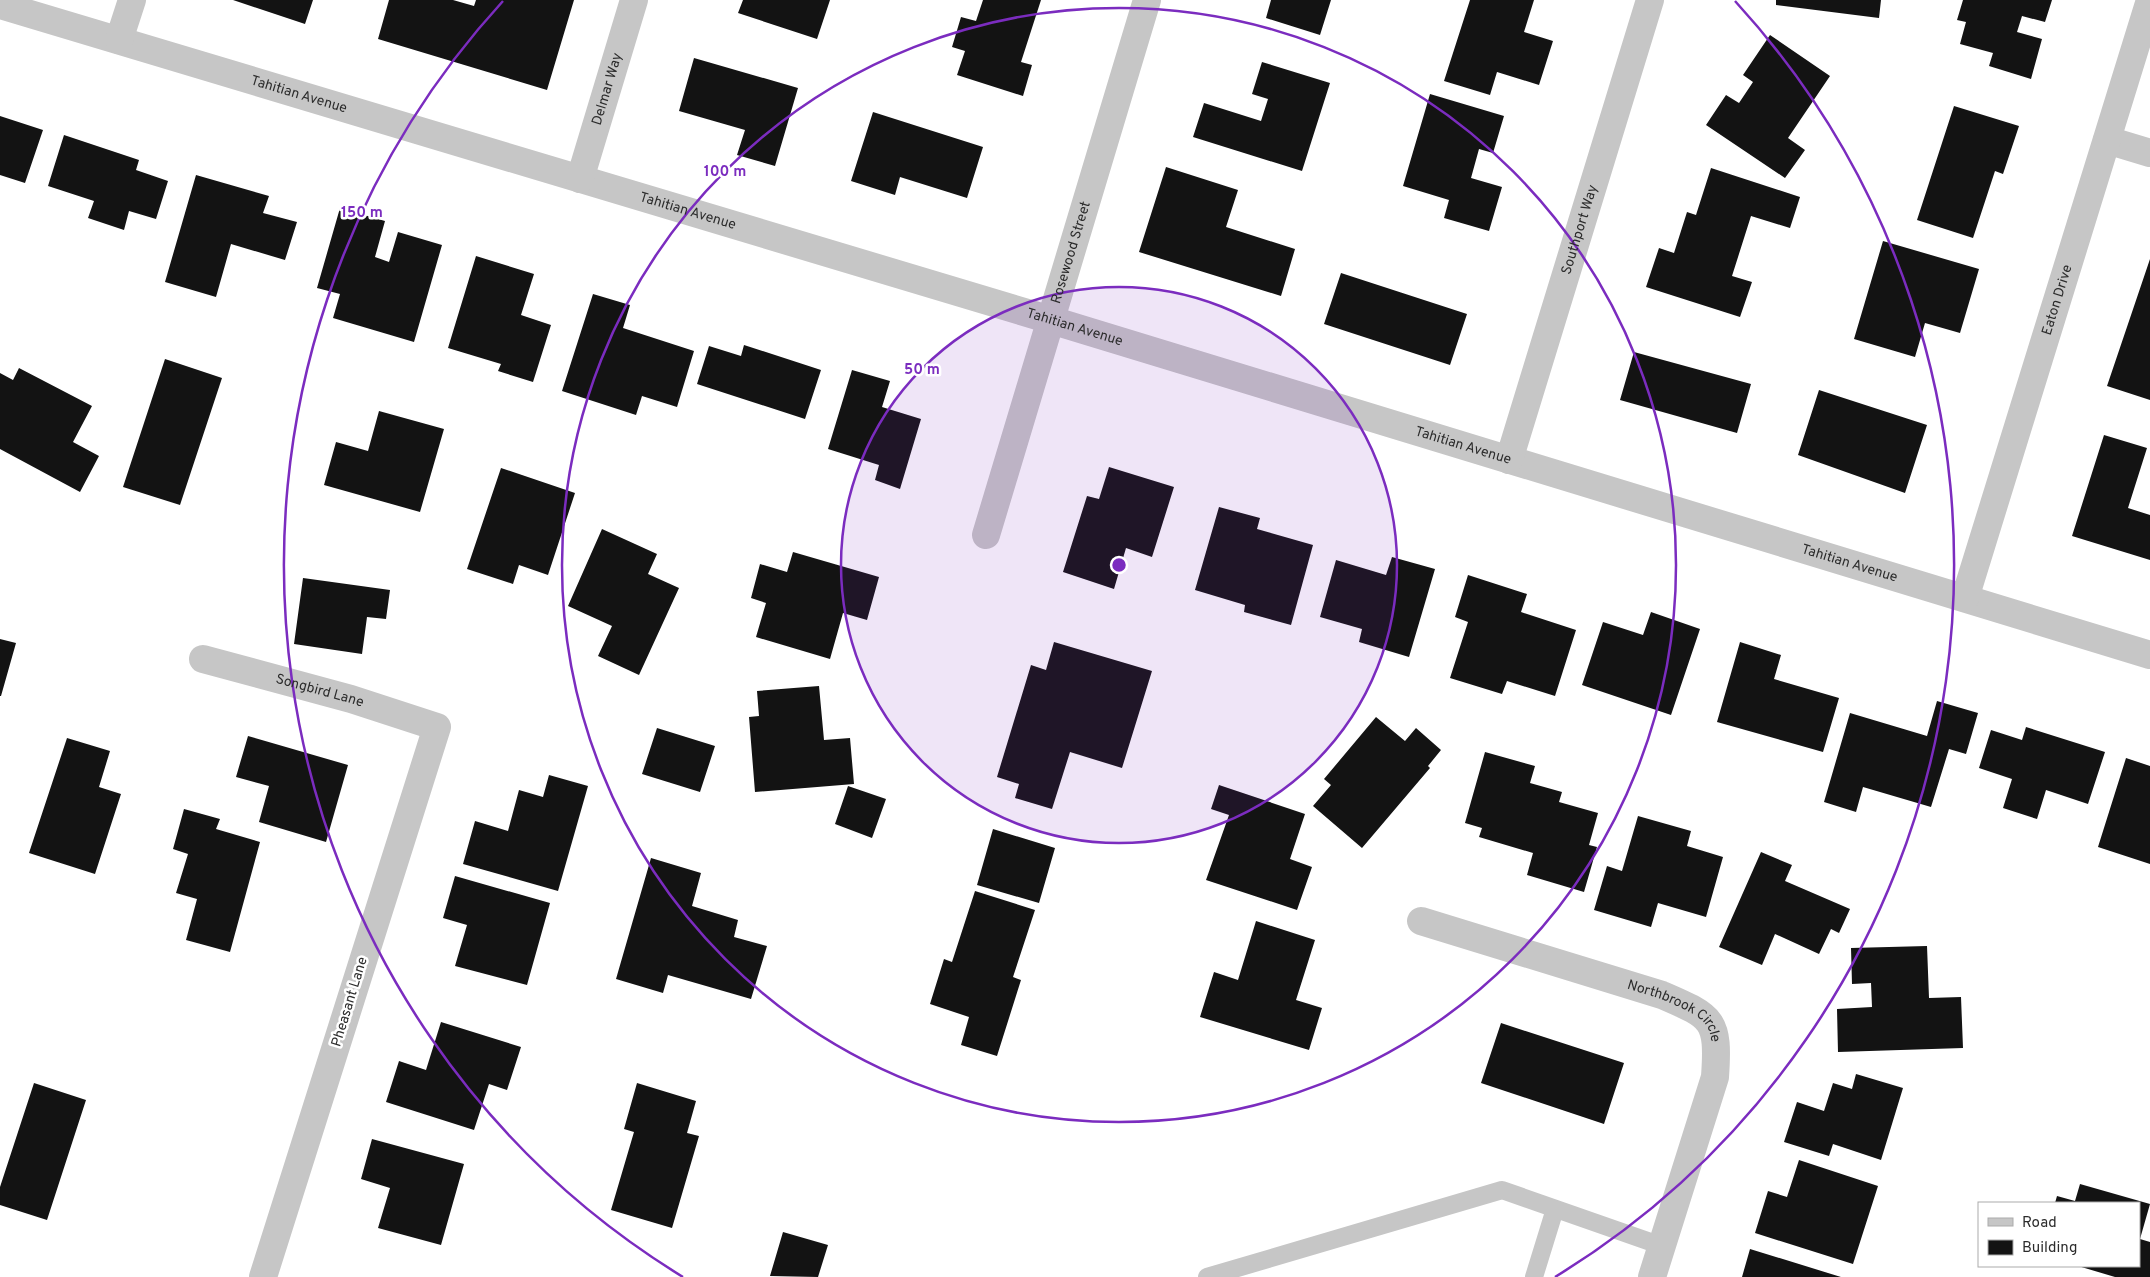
<svg xmlns="http://www.w3.org/2000/svg" width="2150" height="1277" viewBox="0 0 2150 1277" font-family="Overpass,sans-serif">
	<style>
		.building { fill: #131313 }
		.lines { fill: none; stroke-linecap: round; stroke-linejoin: round }
		.service { stroke: #c6c6c6; stroke-width: 18 }
		.minor { stroke: #c6c6c6; stroke-width: 28 }
		.ring { fill: none; stroke: #7b2cbf; stroke-width: 2.5 }
		.labels { text-anchor: middle; dominant-baseline: central; stroke-width: 5; stroke-linejoin: round; paint-order: stroke }
		.street-label { font-size: 14px; fill: #2c2c2c; stroke: #fff }
		.centre { fill: #7b2cbf; stroke: #fff; stroke-width: 2.5 }
		.ring-label { font-size: 15px; text-anchor: middle; font-weight: bold; fill: #7b2cbf; stroke: #fff; stroke-width: 5; stroke-linejoin: round; paint-order: stroke }
	</style>
	<rect width="100%" height="100%" fill="#fff"/>
	<path class="building" d="M 233,0 L 313,0 L 305,24 Z
		M 389,0 L 453,0 L 474,6 L 476,0 L 574,0 L 547,90 L 378,39 Z
		M 743,0 L 830,0 L 817,39 L 738,13 Z
		M 983,0 L 1041,0 L 1021,62 L 1032,65 L 1023,96 L 957,75 L 965,51 L 952,47 L 961,17 L 976,21 Z
		M 1271,0 L 1331,0 L 1320,35 L 1266,18 Z
		M 1470,0 L 1534,0 L 1524,32 L 1553,41 L 1539,85 L 1497,72 L 1490,95 L 1444,81 Z
		M 1776,0 L 1881,0 L 1879,18 L 1776,5 Z
		M 1963,0 L 2052,0 L 2045,22 L 2022,16 L 2017,32 L 2042,39 L 2031,79 L 1989,66 L 1993,53 L 1960,44 L 1966,22 L 1957,20 Z
		M 1770,35 L 1830,76 L 1788,138 L 1805,150 L 1785,178 L 1706,125 L 1726,95 L 1739,103 L 1753,82 L 1743,75 Z
		M 694,58 L 798,88 L 775,166 L 737,155 L 745,130 L 679,111 Z
		M 1262,62 L 1330,83 L 1302,171 L 1193,137 L 1204,103 L 1261,121 L 1268,99 L 1252,94 Z
		M 1430,94 L 1504,116 L 1493,153 L 1479,149 L 1471,178 L 1502,187 L 1489,231 L 1444,218 L 1449,200 L 1403,186 Z
		M 1954,106 L 2019,126 L 2003,174 L 1995,171 L 1973,238 L 1917,220 Z
		M 873,112 L 983,147 L 967,198 L 900,177 L 895,195 L 851,181 Z
		M 0,116 L 43,130 L 25,183 L 0,175 Z
		M 64,135 L 139,160 L 136,170 L 168,181 L 156,219 L 129,211 L 124,230 L 88,218 L 94,201 L 48,186 Z
		M 1166,167 L 1238,190 L 1226,227 L 1295,249 L 1281,296 L 1139,252 Z
		M 1711,168 L 1800,197 L 1790,228 L 1751,216 L 1732,276 L 1752,282 L 1740,317 L 1646,287 L 1659,248 L 1674,253 L 1687,212 L 1696,215 Z
		M 196,175 L 269,196 L 263,213 L 297,222 L 285,260 L 231,244 L 216,297 L 165,282 Z
		M 340,208 L 385,221 L 375,257 L 389,262 L 398,232 L 442,245 L 414,342 L 333,318 L 340,294 L 317,288 Z
		M 1883,241 L 1979,269 L 1960,333 L 1925,323 L 1915,357 L 1854,339 Z
		M 476,256 L 534,274 L 521,315 L 551,325 L 533,382 L 498,371 L 501,364 L 448,348 Z
		M 2150,259 L 2150,400 L 2107,386 Z
		M 1341,273 L 1467,314 L 1450,365 L 1324,324 Z
		M 593,294 L 630,305 L 623,328 L 694,351 L 677,407 L 642,396 L 636,415 L 562,391 Z
		M 744,345 L 821,370 L 805,419 L 697,384 L 709,346 L 741,356 Z
		M 1634,352 L 1751,384 L 1737,433 L 1620,400 Z
		M 165,359 L 222,378 L 180,505 L 123,487 Z
		M 19,368 L 92,406 L 73,442 L 99,456 L 80,492 L 0,449 L 0,373 L 13,380 Z
		M 852,370 L 890,381 L 882,407 L 921,419 L 900,489 L 875,480 L 879,465 L 828,449 Z
		M 1819,390 L 1927,425 L 1905,493 L 1798,455 Z
		M 379,411 L 444,429 L 420,512 L 324,485 L 336,442 L 368,451 Z
		M 2104,435 L 2147,448 L 2128,508 L 2150,515 L 2150,560 L 2072,536 Z
		M 1109,467 L 1174,487 L 1152,557 L 1126,548 L 1114,589 L 1063,572 L 1087,496 L 1099,499 Z
		M 501,468 L 575,493 L 548,575 L 519,565 L 513,584 L 467,569 Z
		M 1219,507 L 1260,518 L 1257,529 L 1313,545 L 1291,625 L 1244,612 L 1245,605 L 1195,590 Z
		M 602,529 L 657,554 L 648,574 L 679,588 L 639,675 L 598,656 L 612,626 L 568,606 Z
		M 793,552 L 879,577 L 867,620 L 843,613 L 830,659 L 756,637 L 766,603 L 751,598 L 760,564 L 787,572 Z
		M 1392,557 L 1435,569 L 1409,657 L 1359,642 L 1362,629 L 1320,617 L 1336,560 L 1386,575 Z
		M 1468,575 L 1527,594 L 1521,612 L 1576,630 L 1555,696 L 1507,681 L 1502,694 L 1450,678 L 1468,622 L 1455,617 Z
		M 303,578 L 390,590 L 386,619 L 367,617 L 362,654 L 294,644 Z
		M 1651,612 L 1700,629 L 1671,715 L 1582,685 L 1603,622 L 1643,635 Z
		M 0,639 L 16,643 L 1,696 L 0,696 Z
		M 1054,642 L 1152,671 L 1122,768 L 1070,752 L 1052,809 L 1015,798 L 1019,784 L 997,777 L 1031,665 L 1046,670 Z
		M 1740,642 L 1781,655 L 1774,679 L 1839,698 L 1823,752 L 1717,722 Z
		M 819,686 L 824,740 L 850,738 L 854,784 L 755,792 L 749,717 L 759,716 L 757,691 Z
		M 1937,701 L 1978,713 L 1966,754 L 1949,749 L 1931,807 L 1863,787 L 1856,812 L 1824,802 L 1850,713 L 1927,736 Z
		M 1376,717 L 1405,741 L 1416,728 L 1441,750 L 1428,766 L 1430,768 L 1362,848 L 1313,806 L 1331,785 L 1324,779 Z
		M 2026,727 L 2105,752 L 2088,804 L 2046,790 L 2037,819 L 2003,808 L 2012,779 L 1979,768 L 1991,730 L 2022,740 Z
		M 657,728 L 715,746 L 700,792 L 642,774 Z
		M 248,736 L 348,765 L 326,842 L 259,822 L 269,786 L 236,777 Z
		M 67,738 L 110,751 L 99,787 L 121,794 L 95,874 L 29,853 Z
		M 1485,752 L 1535,766 L 1530,783 L 1562,792 L 1559,802 L 1598,813 L 1589,845 L 1597,847 L 1584,892 L 1527,875 L 1533,853 L 1479,837 L 1482,828 L 1465,823 Z
		M 2126,758 L 2150,766 L 2150,864 L 2098,847 Z
		M 549,775 L 588,786 L 558,891 L 463,864 L 475,821 L 508,831 L 519,790 L 543,797 Z
		M 1219,785 L 1305,814 L 1290,859 L 1312,867 L 1297,910 L 1206,880 L 1229,815 L 1211,809 Z
		M 848,786 L 886,799 L 872,838 L 835,824 Z
		M 184,809 L 220,819 L 216,829 L 260,842 L 230,952 L 186,940 L 197,899 L 176,893 L 188,854 L 173,849 Z
		M 1638,816 L 1691,831 L 1687,846 L 1723,857 L 1706,917 L 1658,903 L 1651,927 L 1594,910 L 1607,866 L 1622,871 Z
		M 993,829 L 1055,848 L 1039,903 L 977,885 Z
		M 1761,852 L 1792,865 L 1785,881 L 1850,909 L 1839,933 L 1831,929 L 1819,954 L 1775,934 L 1762,965 L 1719,947 Z
		M 651,858 L 701,873 L 692,906 L 738,920 L 734,937 L 767,946 L 751,999 L 668,975 L 663,993 L 616,979 Z
		M 455,876 L 550,903 L 527,985 L 455,966 L 467,925 L 443,918 Z
		M 975,891 L 1035,910 L 1013,977 L 1021,980 L 997,1056 L 961,1045 L 969,1017 L 930,1004 L 944,959 L 952,962 Z
		M 1256,921 L 1315,940 L 1296,1000 L 1322,1008 L 1309,1050 L 1200,1017 L 1214,972 L 1238,980 Z
		M 1927,946 L 1929,998 L 1961,997 L 1963,1048 L 1838,1052 L 1837,1009 L 1872,1007 L 1871,983 L 1852,984 L 1851,948 Z
		M 441,1022 L 521,1047 L 507,1090 L 489,1084 L 474,1130 L 386,1102 L 399,1061 L 426,1070 Z
		M 1501,1023 L 1624,1063 L 1604,1124 L 1481,1083 Z
		M 1856,1074 L 1903,1088 L 1881,1160 L 1833,1144 L 1829,1156 L 1784,1142 L 1797,1102 L 1824,1111 L 1833,1083 L 1852,1089 Z
		M 34,1083 L 86,1100 L 47,1220 L 0,1205 L 0,1187 Z
		M 637,1083 L 696,1101 L 687,1133 L 699,1136 L 672,1228 L 611,1210 L 634,1132 L 624,1129 Z
		M 372,1139 L 464,1164 L 441,1245 L 378,1228 L 390,1188 L 361,1179 Z
		M 1799,1160 L 1878,1186 L 1853,1264 L 1755,1233 L 1768,1191 L 1787,1197 Z
		M 2080,1184 L 2150,1204 L 2140,1239 L 2150,1242 L 2150,1277 L 2115,1277 L 2078,1266 L 2139,1266 L 2139,1203 L 2055,1203 L 2057,1196 L 2075,1201 Z
		M 783,1232 L 828,1245 L 818,1277 L 770,1276 Z
		M 1750,1249 L 1841,1277 L 1742,1277 Z"/>
	<g class="lines">
		<path class="service" d="M 1207,1277 L 1502,1190 L 1662,1246
			M 1534,1277 L 1555,1209"/>
		<g class="minor">
			<path id="s1" d="M 0,5 L 1051,320 L 2150,655"/>
			<path d="M 119,40 L 132,0"/>
			<path d="M 2107,140 L 2150,153"/>
			<path id="s2" d="M 580,179 L 634,0"/>
			<path id="s3" d="M 1509,460 L 1650,0"/>
			<path id="s4" d="M 986,535 L 1147,0"/>
			<path id="s5" d="M 1965,598 L 2150,0"/>
			<path id="s6" d="M 203,659 L 351,699 L 437,727 L 263,1277"/>
			<path id="s7" d="M 1421,921 L 1662,995 C 1713,1017 1719,1019 1715,1077 L 1652,1277"/>
		</g>
	</g>
	<circle cx="1119" cy="565" r="278" fill="#7b2cbf" fill-opacity=".12"/>
	<g class="ring">
		<circle cx="1119" cy="565" r="278"/>
		<circle cx="1119" cy="565" r="557"/>
		<path d="M683 1277A835 835 0 0 1 503 1M1735 1A835 835 0 0 1 1555 1277"/>
	</g>
	<g class="labels">
		<g class="street-label">
			<text stroke="none"><textPath href="#s2" startOffset="94">Delmar Way</textPath></text>
			<text stroke="none"><textPath href="#s1" startOffset="312">Tahitian Avenue</textPath></text>
			<text stroke="none"><textPath href="#s1" startOffset="718">Tahitian Avenue</textPath></text>
			<text stroke="none"><textPath href="#s3" startOffset="241">Southport Way</textPath></text>
			<text stroke="none"><textPath href="#s4" startOffset="295">Rosewood Street</textPath></text>
			<text stroke="none"><textPath href="#s5" startOffset="312">Eaton Drive</textPath></text>
			<text stroke="none"><textPath href="#s1" startOffset="1122">Tahitian Avenue</textPath></text>
			<text stroke="none"><textPath href="#s1" startOffset="1528">Tahitian Avenue</textPath></text>
			<text stroke="none"><textPath href="#s1" startOffset="1932">Tahitian Avenue</textPath></text>
			<text stroke="none"><textPath href="#s6" startOffset="121">Songbird Lane</textPath></text>
			<text transform="translate(350 1002) rotate(-73)">Pheasant Lane</text>
			<text stroke="none"><textPath href="#s7" startOffset="272">Northbrook Circle</textPath></text>
		</g>
	</g>
	<circle cx="1119" cy="565" r="8" class="centre"/>
	<g class="ring-label">
		<text x="725" y="176">100 m</text>
		<text x="362" y="217">150 m</text>
		<text x="922" y="374">50 m</text>
	</g>
	<rect x="1978" y="1202" width="162" height="65" fill="#ffffff" stroke="#ababab"/>
	<rect x="1988" y="1218" width="25" height="8" fill="#c6c6c6" stroke="#ababab"/>
	<text x="2022" y="1227" font-size="15" fill="#2c2c2c">Road</text>
	<rect x="1988" y="1240" width="25" height="15" fill="#131313" stroke="#ababab"/>
	<text x="2022" y="1252" font-size="15" fill="#2c2c2c">Building</text>
</svg>
